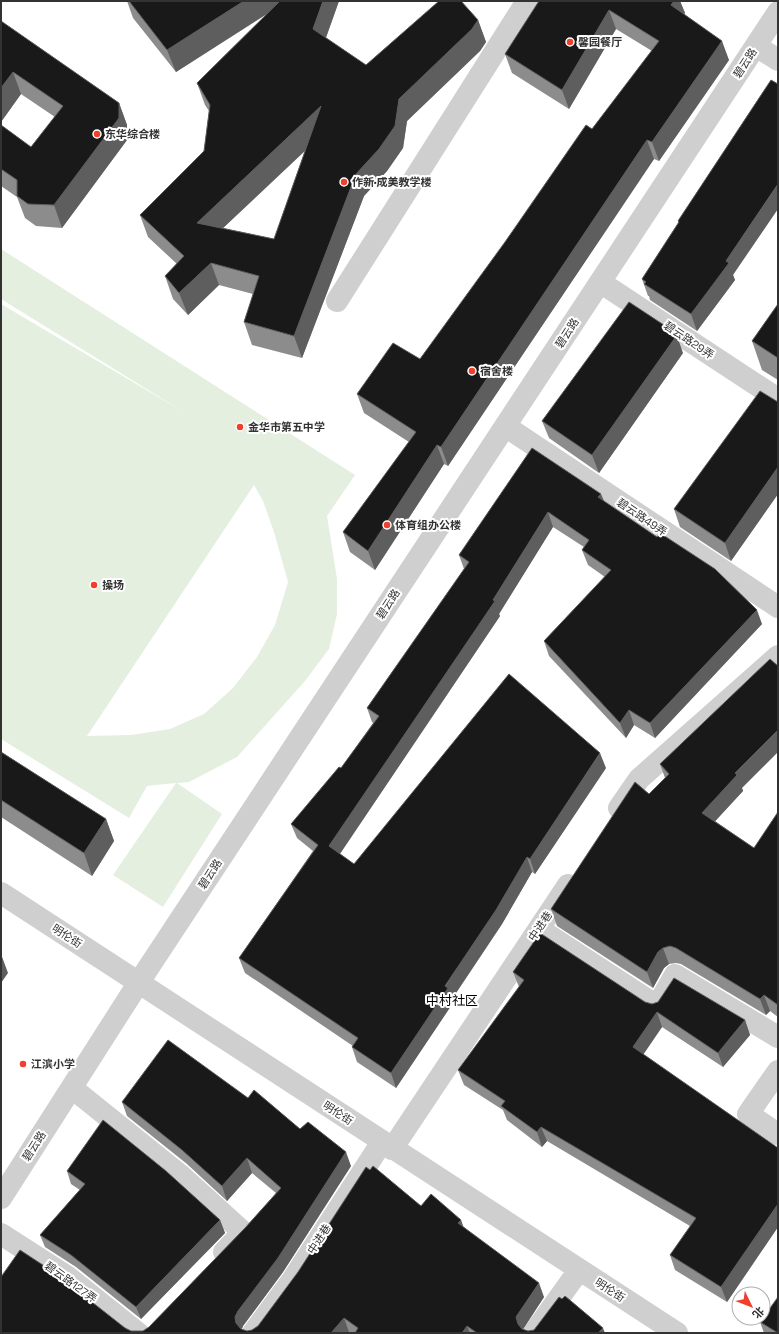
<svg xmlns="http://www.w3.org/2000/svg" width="779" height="1334" viewBox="0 0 779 1334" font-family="'Space Grotesk','Noto Sans SC',sans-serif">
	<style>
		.green { fill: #e5efe0; fill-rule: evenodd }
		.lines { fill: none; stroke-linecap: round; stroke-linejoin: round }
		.minor { stroke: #cfcfcf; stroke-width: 22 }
		.wall { fill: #8c8c8c; fill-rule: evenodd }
		.shaded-wall { fill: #5e5e5e }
		.building { fill: #191919; stroke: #5e5e5e; fill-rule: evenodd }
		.poi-dot { fill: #ef402e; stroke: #fff; stroke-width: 1.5 }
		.labels { text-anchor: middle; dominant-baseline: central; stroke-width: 4; stroke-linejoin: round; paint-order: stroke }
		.poi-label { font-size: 11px; font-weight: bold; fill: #323232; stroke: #fff; text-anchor: start }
		.street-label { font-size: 11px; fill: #323232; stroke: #fff }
		.quarter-label { font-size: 13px; fill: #000; stroke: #fff }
	</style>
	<rect width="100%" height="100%" fill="#fff"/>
	<path class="green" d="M 1,249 L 355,475 L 327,516 L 337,579 L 337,614 L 329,649 L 305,681 L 237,757 L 189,782 L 177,783 L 222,814 L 163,907 L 113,875 L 176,783 L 147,786 L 129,818 L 1,739 L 1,304 L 182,411 L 1,299 ZM 254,485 L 263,501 L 274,532 L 288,582 L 275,625 L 257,657 L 233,688 L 204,714 L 170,729 L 131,735 L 87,736 Z"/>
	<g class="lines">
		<path class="minor" d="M 756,46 L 778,60
			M 600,282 L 778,399
			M 337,301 L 527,1
			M 505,426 L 778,607
			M 619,808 L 639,779 L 778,656
			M 1,893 L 677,1333
			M 539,929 L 657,1006 L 675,975 L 778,1037
			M 778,1071 L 748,1114 L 778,1134
			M 72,1088 L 179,1174 L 243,1232 L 224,1252
			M 392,1149 L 568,885
			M 1,1198 L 139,982 L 778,12
			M 1,1234 L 68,1277 L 138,1333
			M 253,1333 L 293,1279 L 382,1142
			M 534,1333 L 579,1270"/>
	</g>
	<path class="wall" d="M 127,1 L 339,1 L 326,38 L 366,65 L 478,20 L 486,42 L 480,51 L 407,121 L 403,148 L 387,171 L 364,196 L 302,358 L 252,345 L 244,322 L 253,294 L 219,285 L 188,315 L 173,299 L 165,276 L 177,264 L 148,237 L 140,215 L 204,151 L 209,111 L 205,105 L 197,83 L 267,14 L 176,72 L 133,18 ZM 305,151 L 274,239 L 223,228 Z
		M 539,1 L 680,1 L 685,13 L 684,14 L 729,60 L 659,161 L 654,159 L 448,466 L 444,464 L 375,570 L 350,552 L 343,532 L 409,442 L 364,413 L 357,394 L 420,359 L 592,129 L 652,51 L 616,29 L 569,109 L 512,73 L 505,54 Z
		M 1,21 L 119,103 L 127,125 L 127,140 L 62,228 L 36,226 L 25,218 L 17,197 L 1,186 L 1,125 L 31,147 L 55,117 L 21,94 L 1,122 Z
		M 771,80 L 733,275 L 735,280 L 697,331 L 650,300 L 649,296 L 648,296 L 642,279 L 678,223 L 678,221 Z
		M 778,304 L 778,380 L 762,370 L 752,341 Z
		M 683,353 L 599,473 L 549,438 L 542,421 Z
		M 778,402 L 778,494 L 731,561 L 680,527 L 674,509 Z
		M 532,448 L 604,501 L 762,624 L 655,738 L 634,725 L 626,738 L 549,656 L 544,641 L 605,577 L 588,565 L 582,550 L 584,547 L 553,527 L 499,614 L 500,616 L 340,854 L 354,864 L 606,768 L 535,874 L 532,872 L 502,924 L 452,999 L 453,1003 L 396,1088 L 357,1062 L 352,1047 L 353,1046 L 245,973 L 239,958 L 313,851 L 297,838 L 291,824 L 341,768 L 373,723 L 372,722 L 367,708 L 464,569 L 459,555 Z
		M 1,752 L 106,819 L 114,841 L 92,876 L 1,817 Z
		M 660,764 L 742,788 L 743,791 L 715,821 L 754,848 L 778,812 L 778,1017 L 770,1011 L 766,1015 L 681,964 L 676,963 L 669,964 L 664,968 L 653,988 L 557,926 L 551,909 L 649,794 L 665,778 Z
		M 513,972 L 652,1004 L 745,1020 L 750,1035 L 723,1067 L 662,1027 L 643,1055 L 778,1148 L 778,1227 L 727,1302 L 675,1270 L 670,1255 L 690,1226 L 547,1141 L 542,1147 L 507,1120 L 503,1110 L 464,1085 L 458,1070 L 519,987 Z
		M 248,1098 L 300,1129 L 351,1166 L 283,1272 L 243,1326 L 242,1329 L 247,1331 L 252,1330 L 421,1206 L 461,1220 L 463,1227 L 544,1297 L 523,1329 L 528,1331 L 605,1333 L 350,1333 L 349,1332 L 349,1333 L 1,1333 L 125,1328 L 131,1331 L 143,1331 L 149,1327 L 245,1228 L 276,1193 L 252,1173 L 227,1201 L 187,1164 L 127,1116 L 122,1102 Z
		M 67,1171 L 220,1220 L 225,1233 L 141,1319 L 76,1267 L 45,1247 L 40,1235 L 80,1190 L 71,1184 Z
		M 760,1322 L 778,1333 L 764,1333 Z"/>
	<path class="shaded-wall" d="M 244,1 L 287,1 L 176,72 L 167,50 Z
		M 323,1 L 339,1 L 321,51 L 313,29 Z
		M 674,1 L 680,1 L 685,13 L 678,24 L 671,5 Z
		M 609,10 L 616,29 L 569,109 L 562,90 Z
		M 478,20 L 486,42 L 480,51 L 407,121 L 403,148 L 387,171 L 364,196 L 302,358 L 294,336 L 356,174 L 399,99 Z
		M 722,41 L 729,60 L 659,161 L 652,142 Z
		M 13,72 L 21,94 L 1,122 L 1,88 Z
		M 119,103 L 127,125 L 127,140 L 62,228 L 54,205 Z
		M 321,106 L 329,128 L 205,245 L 197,223 Z
		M 647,140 L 654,159 L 448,466 L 441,447 Z
		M 778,184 L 778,209 L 733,275 L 735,280 L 697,331 L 691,314 L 726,261 Z
		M 211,263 L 219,285 L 188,315 L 179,293 Z
		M 676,333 L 683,353 L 599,473 L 592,455 Z
		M 437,445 L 444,464 L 375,570 L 368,551 Z
		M 778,467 L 778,494 L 731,561 L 725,543 Z
		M 601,494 L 607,508 L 598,497 Z
		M 548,512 L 553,527 L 499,614 L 500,616 L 335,861 L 329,846 L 493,600 Z
		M 757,610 L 762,624 L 655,738 L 650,723 Z
		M 629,710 L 634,725 L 626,738 L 620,723 Z
		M 778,730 L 778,752 L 742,788 L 743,791 L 708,829 L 702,813 L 735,773 Z
		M 600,753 L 606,768 L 535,874 L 530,859 Z
		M 106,819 L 114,841 L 92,876 L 84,853 Z
		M 527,857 L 532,872 L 502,924 L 452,999 L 453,1003 L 396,1088 L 391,1073 Z
		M 663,948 L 669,964 L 664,968 L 653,988 L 647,972 L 658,952 Z
		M 1,954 L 8,973 L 1,983 Z
		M 764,995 L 770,1011 L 766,1015 L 760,999 Z
		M 657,1012 L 662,1027 L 638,1062 L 633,1047 Z
		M 745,1020 L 750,1035 L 723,1067 L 718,1053 Z
		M 541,1127 L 547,1141 L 542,1147 L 537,1132 Z
		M 346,1152 L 351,1166 L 283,1272 L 243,1326 L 241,1331 L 236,1323 L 235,1317 L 238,1311 Z
		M 247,1158 L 252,1173 L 227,1201 L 222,1186 Z
		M 778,1204 L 778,1227 L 727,1302 L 721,1287 Z
		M 220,1220 L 225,1233 L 141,1319 L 136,1307 Z
		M 461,1220 L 466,1234 L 458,1223 Z
		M 539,1283 L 544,1297 L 522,1331 L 518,1324 L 516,1317 Z
		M 344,1318 L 349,1332 L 349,1333 L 331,1333 Z
		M 467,1326 L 470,1333 L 462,1333 Z
		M 603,1328 L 605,1333 L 598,1333 Z"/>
	<path class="building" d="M 129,1 L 244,1 L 167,50 Z
		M 280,1 L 323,1 L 313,29 L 366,65 L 439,1 L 461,1 L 478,20 L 472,29 L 399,99 L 395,126 L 379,149 L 356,174 L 294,336 L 244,322 L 259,276 L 211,263 L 179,293 L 165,276 L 184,256 L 140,215 L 204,151 L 210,105 L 197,83 ZM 321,106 L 274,239 L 197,223 Z
		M 539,1 L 674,1 L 671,5 L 722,41 L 652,142 L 647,140 L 441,447 L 437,445 L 368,551 L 343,532 L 416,432 L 357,394 L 393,343 L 420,359 L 505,242 L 586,125 L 592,129 L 659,41 L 609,10 L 562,90 L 505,54 Z
		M 1,21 L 119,103 L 119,118 L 54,205 L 28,204 L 17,196 L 17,180 L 1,169 L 1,125 L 31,147 L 63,106 L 13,72 L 1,88 Z
		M 771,80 L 778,84 L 778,184 L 726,261 L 729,263 L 691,314 L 644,284 L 646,282 L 642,279 L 679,222 L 678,221 Z
		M 629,302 L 676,333 L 677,335 L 592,455 L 542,421 Z
		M 778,304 L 778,358 L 752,341 Z
		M 760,391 L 778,402 L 778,467 L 725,543 L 674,509 Z
		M 532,448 L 601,494 L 598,497 L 657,537 L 660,533 L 715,569 L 757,610 L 650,723 L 629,710 L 620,723 L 544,641 L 611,570 L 582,550 L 589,540 L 548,512 L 493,600 L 495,601 L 329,846 L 354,864 L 509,674 L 600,753 L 530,859 L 527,857 L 496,910 L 445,986 L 448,988 L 391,1073 L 352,1047 L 358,1038 L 239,958 L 318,845 L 291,824 L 339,767 L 341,768 L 379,716 L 367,708 L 469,562 L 459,555 Z
		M 770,659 L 778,666 L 778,730 L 735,773 L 737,775 L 702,813 L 754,848 L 778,812 L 778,1005 L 764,995 L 760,999 L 676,948 L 670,946 L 663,948 L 658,952 L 647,972 L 551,909 L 635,782 L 649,794 L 669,774 L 660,764 Z
		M 1,752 L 106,819 L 84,853 L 1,800 Z
		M 540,933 L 645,1002 L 652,1004 L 658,1002 L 674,978 L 745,1020 L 718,1053 L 657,1012 L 633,1047 L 778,1148 L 778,1204 L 721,1287 L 670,1255 L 696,1218 L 541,1127 L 537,1132 L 501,1106 L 505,1101 L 458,1070 L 524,980 L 513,972 Z
		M 168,1040 L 248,1098 L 254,1090 L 300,1129 L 308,1122 L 346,1152 L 278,1258 L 238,1311 L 235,1317 L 236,1323 L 241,1329 L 247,1331 L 252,1330 L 258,1326 L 298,1272 L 366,1167 L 370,1170 L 373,1166 L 421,1206 L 431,1194 L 461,1220 L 458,1223 L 539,1283 L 516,1317 L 518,1324 L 522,1329 L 528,1331 L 534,1330 L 559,1297 L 562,1299 L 565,1296 L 603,1328 L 598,1333 L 477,1333 L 467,1326 L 462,1333 L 355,1333 L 358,1328 L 344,1318 L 331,1333 L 1,1333 L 1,1277 L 20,1250 L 55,1273 L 125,1328 L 131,1331 L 143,1331 L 149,1327 L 245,1228 L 281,1188 L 247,1158 L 222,1186 L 182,1150 L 122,1102 Z
		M 103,1120 L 166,1171 L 220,1220 L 136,1307 L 71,1255 L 40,1235 L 85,1184 L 67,1171 Z
		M 778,1297 L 778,1333 L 760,1322 Z"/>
	<g class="poi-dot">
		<circle cx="570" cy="42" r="4"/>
		<circle cx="97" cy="134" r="4"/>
		<circle cx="344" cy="182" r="4"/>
		<circle cx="472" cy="371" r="4"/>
		<circle cx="240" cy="427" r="4"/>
		<circle cx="387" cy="525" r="4"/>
		<circle cx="94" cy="585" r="4"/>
		<circle cx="23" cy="1064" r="4"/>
	</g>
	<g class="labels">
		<g class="poi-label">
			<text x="578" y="42">馨园餐厅</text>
			<text x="105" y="134">东华综合楼</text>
			<text x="352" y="182">作新·成美教学楼</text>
			<text x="480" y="371">宿舍楼</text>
			<text x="248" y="427">金华市第五中学</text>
			<text x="395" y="525">体育组办公楼</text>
			<text x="102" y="585">操场</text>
			<text x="31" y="1064">江滨小学</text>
		</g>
		<g class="street-label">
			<text transform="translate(745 63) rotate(-57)">碧云路</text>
			<text transform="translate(567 333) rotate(-57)">碧云路</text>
			<text transform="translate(689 340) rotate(34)">碧云路29弄</text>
			<text transform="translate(642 517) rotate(34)">碧云路49弄</text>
			<text transform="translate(388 604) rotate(-57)">碧云路</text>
			<text transform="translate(210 874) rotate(-57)">碧云路</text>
			<text transform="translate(540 926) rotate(-56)">中进巷</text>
			<text transform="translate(67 936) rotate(33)">明伦街</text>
			<text transform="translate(338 1113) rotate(33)">明伦街</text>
			<text transform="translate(34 1146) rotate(-57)">碧云路</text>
			<text transform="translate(319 1239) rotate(-57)">中进巷</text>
			<text transform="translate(71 1282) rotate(36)">碧云路127弄</text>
			<text transform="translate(610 1290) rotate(33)">明伦街</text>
		</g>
		<g class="quarter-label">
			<text x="452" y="1000">中村社区</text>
		</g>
	</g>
	<rect width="779" height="1334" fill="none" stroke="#323232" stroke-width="4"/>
	<g transform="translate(751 1306) rotate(133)"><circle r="19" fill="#ffffff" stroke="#adadad"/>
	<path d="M0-3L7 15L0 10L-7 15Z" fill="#ef402e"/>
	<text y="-6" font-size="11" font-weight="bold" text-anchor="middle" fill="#323232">北</text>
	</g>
</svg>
